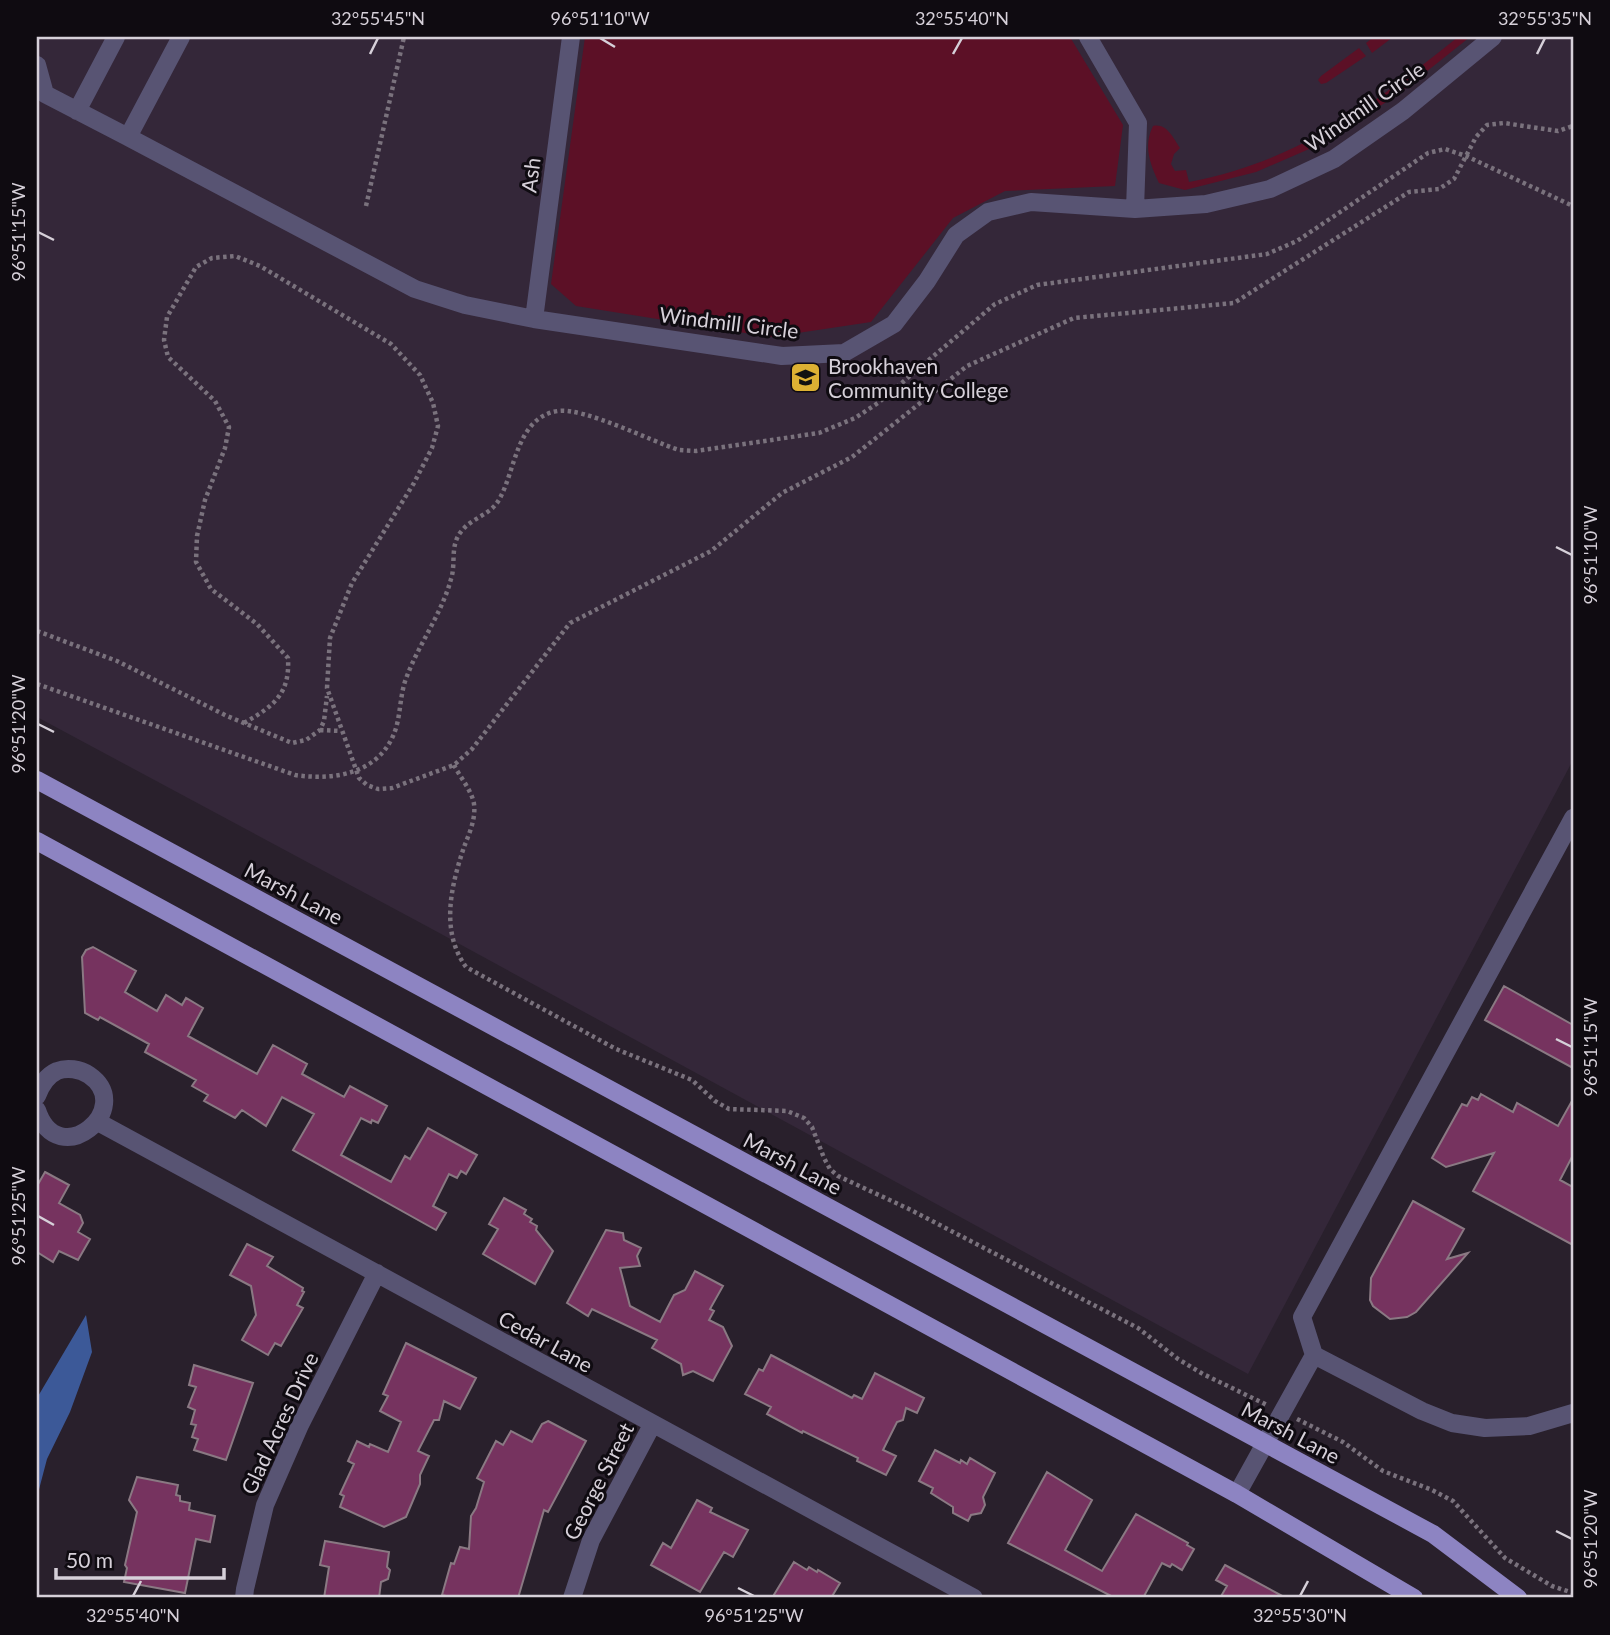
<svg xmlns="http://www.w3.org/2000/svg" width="1610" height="1635" viewBox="0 0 1610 1635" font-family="Lato,sans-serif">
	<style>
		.built { fill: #342739 }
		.green { fill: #5c1026 }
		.water { fill: #3c5998 }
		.building { fill: #76335f; stroke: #8a7983; stroke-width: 2 }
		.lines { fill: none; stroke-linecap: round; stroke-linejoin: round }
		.path { stroke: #7a727d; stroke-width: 4.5; stroke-dasharray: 3.5 3.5; stroke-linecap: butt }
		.minor { stroke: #585473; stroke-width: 18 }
		.major { stroke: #8d84c2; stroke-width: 18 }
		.ticks { fill: none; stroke: #d6d0d9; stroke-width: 2.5 }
		.labels { text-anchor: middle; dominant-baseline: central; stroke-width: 6; stroke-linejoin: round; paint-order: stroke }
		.street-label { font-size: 21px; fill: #d6d0d9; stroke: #0f0b11 }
		.poi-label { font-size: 21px; fill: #d6d0d9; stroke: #0f0b11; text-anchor: start }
		.neatline { fill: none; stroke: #d6d0d9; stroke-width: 2.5 }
		.ticks-label { font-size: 18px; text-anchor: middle; fill: #d6d0d9 }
	</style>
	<rect width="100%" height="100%" fill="#29202c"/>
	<path class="built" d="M 37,37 L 1573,37 L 1573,760 L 1248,1374 L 432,929 L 37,717 Z"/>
	<path class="green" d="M 585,37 L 1070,37 L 1123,125 L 1115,186 L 1005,191 L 953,218 L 871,322 L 771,337 L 576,306 L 551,284 Z
		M 1374,37 L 1393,37 L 1372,53 L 1366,43 Z
		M 1458,37 L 1470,37 L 1397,95 L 1323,143 L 1256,172 L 1185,190 L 1159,183 C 1150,164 1143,146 1153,126 C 1167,123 1173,138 1180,148 L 1174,154 L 1171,164 L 1175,171 L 1186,170 L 1189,182 C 1301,160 1371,106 1458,37 Z
		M 1359,48 L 1366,56 L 1326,83 L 1321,84 L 1318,80 L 1321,76 Z"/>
	<path class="water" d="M 86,1315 L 92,1352 L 70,1412 L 47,1459 L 37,1497 L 37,1398 Z"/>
	<path class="building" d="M 93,947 L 136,971 L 125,992 L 157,1011 L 166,995 L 182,1005 L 186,998 L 203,1008 L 188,1036 L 257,1074 L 273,1045 L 307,1064 L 302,1074 L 344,1097 L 350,1086 L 387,1106 L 378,1123 L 372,1120 L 371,1123 L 361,1118 L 341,1155 L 391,1182 L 405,1156 L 410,1159 L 428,1128 L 477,1155 L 466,1174 L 461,1171 L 457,1178 L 449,1174 L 433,1206 L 446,1213 L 436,1230 L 293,1150 L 314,1114 L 282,1097 L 266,1126 L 242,1110 L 235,1118 L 204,1101 L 208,1095 L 192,1086 L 196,1080 L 145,1052 L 149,1044 L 100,1017 L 98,1020 L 85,1013 L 82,957 L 86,950 Z
		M 1504,986 L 1573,1025 L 1573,1068 L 1485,1020 Z
		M 1481,1094 L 1513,1112 L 1517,1103 L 1558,1126 L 1573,1099 L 1573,1155 L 1560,1180 L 1573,1187 L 1573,1245 L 1473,1191 L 1494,1153 L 1446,1167 L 1432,1158 L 1462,1104 L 1467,1106 L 1472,1097 L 1478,1100 Z
		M 45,1172 L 69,1185 L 59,1203 L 80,1215 L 83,1223 L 78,1232 L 90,1239 L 78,1260 L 59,1251 L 53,1262 L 37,1252 L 37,1186 Z
		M 504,1198 L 526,1210 L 524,1214 L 532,1219 L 530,1222 L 537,1226 L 536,1230 L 553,1251 L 535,1284 L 483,1254 L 498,1229 L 489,1224 Z
		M 1413,1201 L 1464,1229 L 1447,1259 L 1468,1253 L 1416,1312 L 1407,1317 L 1390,1319 L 1373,1306 L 1370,1300 L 1371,1278 Z
		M 606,1230 L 623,1233 L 624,1240 L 641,1248 L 637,1256 L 640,1266 L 620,1268 L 630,1306 L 660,1322 L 674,1295 L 685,1290 L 695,1271 L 723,1286 L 710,1309 L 714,1311 L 709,1320 L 723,1327 L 732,1346 L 713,1381 L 693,1371 L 683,1375 L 681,1364 L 652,1348 L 657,1340 L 592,1309 L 588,1316 L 567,1303 Z
		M 247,1244 L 273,1257 L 267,1266 L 303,1288 L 302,1291 L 304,1292 L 297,1305 L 303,1308 L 281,1346 L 275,1343 L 268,1355 L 242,1340 L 256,1315 L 251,1286 L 230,1275 Z
		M 406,1343 L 476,1378 L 460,1409 L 444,1401 L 439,1420 L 434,1420 L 418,1451 L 429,1456 L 420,1475 L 420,1484 L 406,1517 L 384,1527 L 340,1507 L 344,1496 L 340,1494 L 354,1464 L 348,1461 L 357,1441 L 369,1447 L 370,1444 L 388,1452 L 401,1422 L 380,1411 L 388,1396 L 383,1394 Z
		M 771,1355 L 852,1398 L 854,1395 L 862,1399 L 875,1373 L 924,1398 L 917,1413 L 906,1408 L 903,1420 L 897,1422 L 883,1450 L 896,1456 L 886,1475 L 857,1461 L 858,1458 L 803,1431 L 802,1433 L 767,1414 L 771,1407 L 745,1394 L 759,1369 L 763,1371 Z
		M 194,1365 L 253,1383 L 226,1460 L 194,1450 L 198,1439 L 192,1437 L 196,1425 L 191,1424 L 195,1410 L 188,1407 L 196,1387 L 189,1385 Z
		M 548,1421 L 586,1441 L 548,1512 L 544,1510 L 518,1598 L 454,1598 L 442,1595 L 451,1563 L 454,1564 L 460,1547 L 469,1549 L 471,1516 L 476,1508 L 484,1482 L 477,1478 L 496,1441 L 503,1445 L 511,1431 L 532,1442 L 542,1424 Z
		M 935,1450 L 960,1463 L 961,1460 L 967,1464 L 970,1458 L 995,1473 L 983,1497 L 985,1505 L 981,1513 L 971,1515 L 968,1521 L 953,1513 L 953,1507 L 931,1493 L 933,1488 L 919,1481 Z
		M 1047,1472 L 1092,1500 L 1065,1550 L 1102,1571 L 1136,1514 L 1188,1543 L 1187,1545 L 1194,1549 L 1182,1570 L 1172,1564 L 1170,1567 L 1162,1563 L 1143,1598 L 1115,1598 L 1008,1543 Z
		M 137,1477 L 178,1485 L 176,1495 L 180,1496 L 180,1501 L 190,1503 L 189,1510 L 215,1516 L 210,1542 L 196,1539 L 185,1593 L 124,1582 L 127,1568 L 125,1565 L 137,1512 L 129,1500 Z
		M 697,1500 L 712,1508 L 710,1512 L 748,1530 L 733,1557 L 724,1552 L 700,1592 L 651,1565 L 663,1543 L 671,1548 Z
		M 325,1541 L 389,1552 L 387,1567 L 390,1570 L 388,1579 L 381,1582 L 379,1598 L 324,1598 L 329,1567 L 320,1565 Z
		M 794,1562 L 807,1570 L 809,1567 L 817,1572 L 818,1570 L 840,1583 L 831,1598 L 772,1598 Z
		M 1225,1565 L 1286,1598 L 1220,1598 L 1227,1586 L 1216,1580 Z"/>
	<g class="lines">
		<path class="path" d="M 366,206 L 404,37
			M 37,631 L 117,661 L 227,716 L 292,743 L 306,740 L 320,730 L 324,721 L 327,696
			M 37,684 L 295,775 C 336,781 382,773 396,728 C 401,711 400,693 407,676 C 419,644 442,613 451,579 C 456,564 450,547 460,533 C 471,517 491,516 500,498 C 516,468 517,417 558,411 C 583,407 651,441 679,450 L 696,451 L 819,433 L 855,418 L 878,403 L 995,304 L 1037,285 L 1267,254 L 1297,241 L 1428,153 L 1445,149 L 1466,156 L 1573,206
			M 244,723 C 274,706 290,694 288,658 L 257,624 L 211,589 L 196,562 L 197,536 L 205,500 L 225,448 L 229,427 L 215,401 L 168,357 L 164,340 L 167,317 L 196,267 L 212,258 L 235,256 L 260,266 L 391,344 L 420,375 L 433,403 L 438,426 L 432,448 L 414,483 L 352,583 L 330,638 L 327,688 L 359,778 L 367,785 L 378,789 L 392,788 L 454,765 L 472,749 L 570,623 L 711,551 L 782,493 L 852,457 L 967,366 L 1074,318 L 1234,303 L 1409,192 L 1439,189 L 1454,179 L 1476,137 L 1487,125 L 1504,123 L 1558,131 L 1573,126
			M 320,730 L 341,731
			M 454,765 C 460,777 472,791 474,804 C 476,819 469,834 464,847 C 451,886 440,931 466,967 L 616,1049 L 692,1080 L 715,1101 L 729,1109 L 787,1111 L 804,1118 L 812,1127 L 824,1158 L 830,1169 L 838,1176 L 909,1209 L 1138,1328 L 1178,1359 L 1203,1374 L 1267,1405
			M 1297,1419 L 1343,1442 L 1383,1471 L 1432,1490 L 1453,1501 L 1505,1558 L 1552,1586 L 1573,1593"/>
		<path class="minor" d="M 181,37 L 128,137 L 415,289 L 465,305 L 534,319 L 782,356 L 844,353 L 894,324 L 927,281 L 956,235 L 988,212 L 1031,202 L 1135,209 L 1206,204 L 1270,189 L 1334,159 L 1403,111 L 1493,37
			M 1088,37 L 1138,123 L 1135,209
			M 37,65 L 45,94 L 128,137
			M 77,111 L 116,37
			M 534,319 L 571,37
			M 37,1096 C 41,1085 46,1076 57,1071 C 67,1067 80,1069 89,1075 C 137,1108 58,1174 37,1110
			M 98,1122 L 974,1598
			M 1314,1355 L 1302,1317 L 1573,818
			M 1237,1494 L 1314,1355 L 1422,1411 L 1452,1423 L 1485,1428 L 1529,1426 L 1573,1413
			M 244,1598 L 245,1589 L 265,1505 L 300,1425 L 377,1273
			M 572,1598 L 591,1540 L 652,1425"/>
		<path class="major" d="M 37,780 L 1433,1534 L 1518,1598
			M 37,841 L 1237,1494 L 1414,1598"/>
	</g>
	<path class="ticks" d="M 600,38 L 615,47M 370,54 L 378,38M 953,54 L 962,38M 1537,54 L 1545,38M 38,232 L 54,240M 1556,547 L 1572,555M 38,724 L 54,732M 1556,1039 L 1572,1047M 38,1216 L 54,1225M 1556,1531 L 1572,1539M 738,1588 L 754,1596M 133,1596 L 141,1581M 1300,1596 L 1308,1581"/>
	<defs>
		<symbol id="university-square" viewBox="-11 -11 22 22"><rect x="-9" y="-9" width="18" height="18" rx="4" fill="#ddb133" stroke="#0f0b11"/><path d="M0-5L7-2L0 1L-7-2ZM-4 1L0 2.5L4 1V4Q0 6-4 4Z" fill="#111"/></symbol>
	</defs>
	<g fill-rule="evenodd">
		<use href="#university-square" x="788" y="360" width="35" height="35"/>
	</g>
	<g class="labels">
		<g class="street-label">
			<text transform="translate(1364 106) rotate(-35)">Windmill Circle</text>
			<text transform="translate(530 175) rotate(-83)">Ash</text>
			<text transform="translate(729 322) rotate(7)">Windmill Circle</text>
			<text transform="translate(294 893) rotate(28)">Marsh Lane</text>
			<text transform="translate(793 1163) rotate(28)">Marsh Lane</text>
			<text transform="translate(546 1341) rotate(29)">Cedar Lane</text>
			<text transform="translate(279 1423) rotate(-65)">Glad Acres Drive</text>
			<text transform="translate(1291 1432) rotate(28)">Marsh Lane</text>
			<text transform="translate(598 1481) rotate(-63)">George Street</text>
		</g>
		<g class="poi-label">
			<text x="828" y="365">Brookhaven<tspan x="828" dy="24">Community College</tspan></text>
		</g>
	</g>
	<rect width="1610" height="1635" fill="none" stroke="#0f0b11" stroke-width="77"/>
	<path d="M56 1568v10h168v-10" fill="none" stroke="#d6d0d9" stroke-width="3.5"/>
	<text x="66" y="1568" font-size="21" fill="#d6d0d9" stroke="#0f0b11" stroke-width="5" paint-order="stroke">50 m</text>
	<rect x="38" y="38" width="1534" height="1558" class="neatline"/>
	<g class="ticks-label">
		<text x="378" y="25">32°55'45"N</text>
		<text x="600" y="25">96°51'10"W</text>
		<text x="962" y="25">32°55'40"N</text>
		<text x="1545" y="25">32°55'35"N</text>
		<text transform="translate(19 232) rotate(-90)" y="6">96°51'15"W</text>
		<text transform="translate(1591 555) rotate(-90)" y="6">96°51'10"W</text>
		<text transform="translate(19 724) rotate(-90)" y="6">96°51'20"W</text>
		<text transform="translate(1591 1047) rotate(-90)" y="6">96°51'15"W</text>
		<text transform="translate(19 1216) rotate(-90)" y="6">96°51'25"W</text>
		<text transform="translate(1591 1539) rotate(-90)" y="6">96°51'20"W</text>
		<text x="133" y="1622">32°55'40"N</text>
		<text x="754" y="1622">96°51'25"W</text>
		<text x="1300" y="1622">32°55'30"N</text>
	</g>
</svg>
